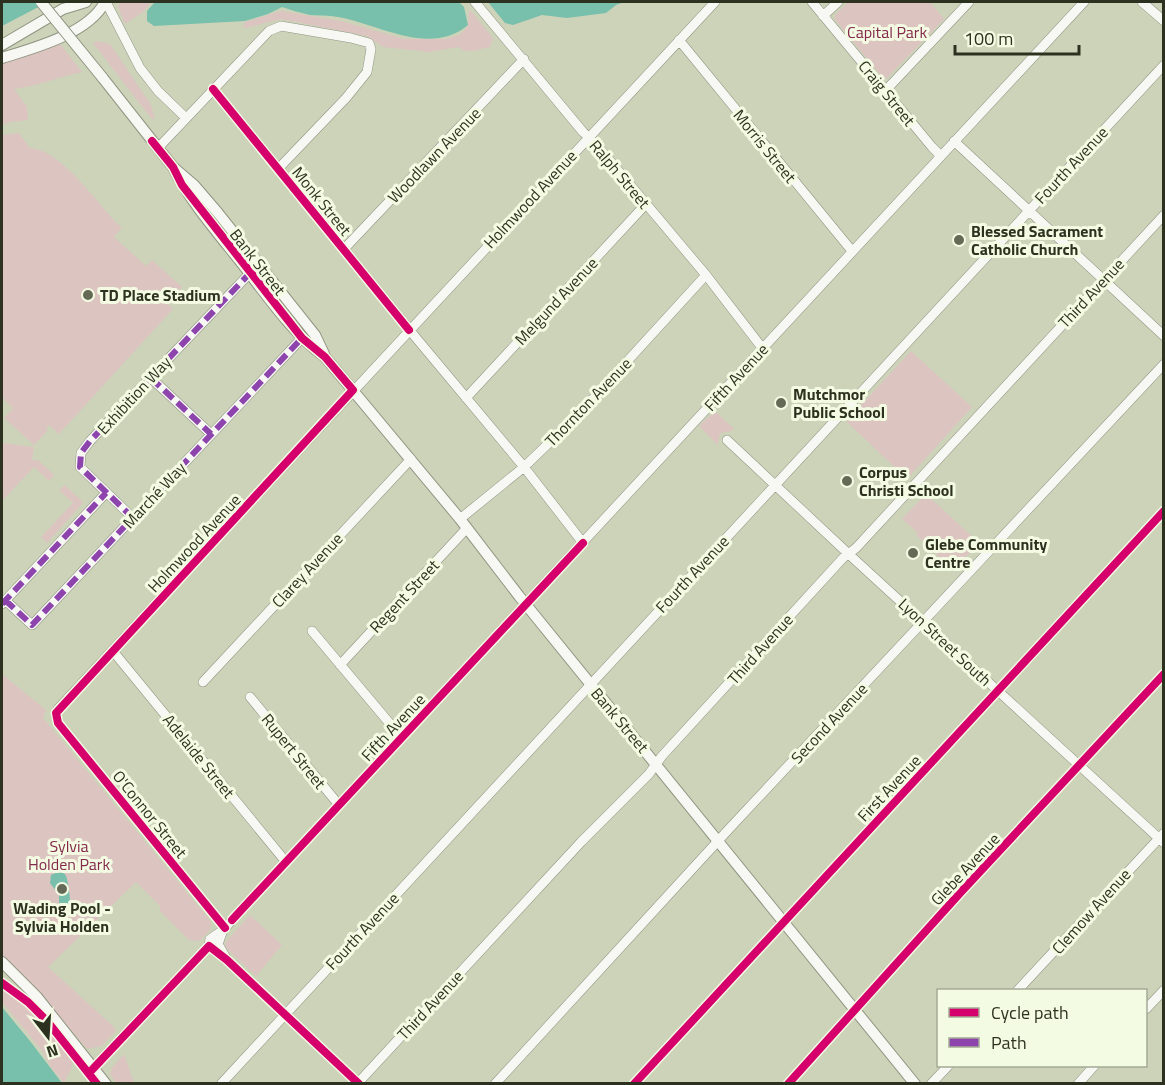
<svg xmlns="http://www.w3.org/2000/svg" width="1165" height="1085" viewBox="0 0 1165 1085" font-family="'Titillium Web',sans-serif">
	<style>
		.green { fill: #dcc4c0 }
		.water { fill: #78bfac }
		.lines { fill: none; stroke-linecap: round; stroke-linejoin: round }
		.minor-casing { stroke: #909581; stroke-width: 10 }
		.major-casing { stroke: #909581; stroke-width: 12 }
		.minor { stroke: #f7f8f4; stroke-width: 9 }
		.major { stroke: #f7f8f4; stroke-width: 10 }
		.major-bridge-casing { stroke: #909581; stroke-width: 12; stroke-linecap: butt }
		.major-bridge { stroke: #f7f8f4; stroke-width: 10 }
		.quiet { stroke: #8e44ad; stroke-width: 6; stroke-dasharray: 12 6; stroke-linecap: butt }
		.cycleway-casing { stroke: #f4fbe3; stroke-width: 11 }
		.cycleway { stroke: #d6006c; stroke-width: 8 }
		.poi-dot { fill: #656a56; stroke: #f4fbe3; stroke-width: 2 }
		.labels { text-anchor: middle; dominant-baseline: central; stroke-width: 6; stroke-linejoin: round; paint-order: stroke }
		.park-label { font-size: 16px; fill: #842b4d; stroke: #f4fbe3 }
		.street-label { font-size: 16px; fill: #2d3220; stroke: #f4fbe3 }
		.poi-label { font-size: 16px; font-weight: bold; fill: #2d3220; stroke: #f4fbe3; text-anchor: start }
	</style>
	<rect width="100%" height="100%" fill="#ccd3b9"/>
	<path class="green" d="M 120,2 L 151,2 L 143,12 L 125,24 L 118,7 Z
		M 848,2 L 930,2 L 944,19 L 888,77 L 884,79 L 835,20 L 835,15 Z
		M 281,11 L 341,21 L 404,39 L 446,39 L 459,35 L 465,30 L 468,25 L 469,11 L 471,11 L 493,38 L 490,47 L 473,51 L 465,51 L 458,47 L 429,52 L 383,47 L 367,36 L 282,19 L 245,28 L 243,27 L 245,22 Z
		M 97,41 L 110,44 L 151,105 L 155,120 L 151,118 L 93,43 Z
		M 60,44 L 82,72 C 59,77 38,86 14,89 L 27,107 L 28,120 L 10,122 L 2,125 L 2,64 Z
		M 19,133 L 30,148 C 63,150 98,206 122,228 L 114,237 L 146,266 L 152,260 L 182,287 L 167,303 L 173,309 L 59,434 L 49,425 L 46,428 L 48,430 L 34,445 L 4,418 L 13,408 L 2,397 L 2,135 Z
		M 911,351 L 972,407 L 907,479 L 846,421 Z
		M 715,411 L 734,429 L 731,431 L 721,433 L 719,437 L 718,445 L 699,426 Z
		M 2,443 L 34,447 L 32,460 L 38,460 L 54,475 L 49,481 L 34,467 L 2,501 Z
		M 65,485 L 82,501 L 82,504 L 47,543 L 41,537 L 73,503 L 59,490 Z
		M 926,494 L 979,543 L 953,570 L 916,535 L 918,533 L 902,519 Z
		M 2,674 L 46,710 L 43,718 L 211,922 L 210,930 L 199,941 L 189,940 L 160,911 L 160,906 L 136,882 L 48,967 L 114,1027 L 116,1031 L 101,1046 L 87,1049 L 49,1004 L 2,957 Z
		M 250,915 L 282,945 L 256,976 L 226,948 L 225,943 Z
		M 2,986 C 31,1005 52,1032 73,1059 L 71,1069 L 64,1083 L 50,1066 L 44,1053 L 3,1003 Z
		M 124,1054 L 134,1083 L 116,1083 L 110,1074 L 112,1068 Z"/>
	<path class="water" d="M 2,2 L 48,2 L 2,26 Z
		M 155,2 L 459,2 L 464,7 L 468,25 C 430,57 379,24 338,17 C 329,15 319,16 310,15 C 301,13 291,10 282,7 L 268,14 L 245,21 L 154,26 L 147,21 L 147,11 Z
		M 488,2 L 639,2 L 624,2 L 616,5 L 606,13 L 567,18 L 542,15 L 513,25 L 505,23 Z
		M 58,872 C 62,873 64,872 66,876 C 68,880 71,902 70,906 L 66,908 L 59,905 L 59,895 L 50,883 L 51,875 Z
		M 2,1007 L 30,1041 L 62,1083 L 2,1083 Z"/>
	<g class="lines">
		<defs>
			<path id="minor" d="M 106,2 L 140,68 L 158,91 L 186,118
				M 475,2 L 583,132 L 594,142 L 706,275 L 763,349
				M 812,2 L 932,147 L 940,155
				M 1142,2 L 1164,21
				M 823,16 L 838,2
				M 679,40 L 852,251
				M 213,89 L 417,339 L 524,467 L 583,543
				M 886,90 L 969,2
				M 954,141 L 1164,336
				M 158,148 L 269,31 L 281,26 L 351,38 L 369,43 L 371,49 L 367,72 L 346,98 L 278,169
				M 344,249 L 524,59
				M 151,378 L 211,434
				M 466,398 L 646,204
				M 727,440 L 854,559 L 1164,843
				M 133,518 L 80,467 L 81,453 L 90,441 L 250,273
				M 460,519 L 524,467 L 579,414 L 706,275
				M 5,600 L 32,625 L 302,338
				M 2,604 L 106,493
				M 312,631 L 402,738
				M 112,650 L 286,862
				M 340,665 L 467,528
				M 203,682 L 411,459
				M 250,697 L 339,805
				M 225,928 L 58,723 L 56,716 L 58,709 L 715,2
				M 223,930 L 218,944 L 226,958
				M 209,946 L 227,960 L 359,1084
				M 1018,990 L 1164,833
				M 1146,1009 L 1164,990
				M 94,1067 L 204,951 L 209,946 L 210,939 L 223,930 L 1084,2
				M 221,1084 L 1164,65
				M 357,1084 L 581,842 L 649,774 L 662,756 L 843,558 L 856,548 L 1164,215
				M 495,1084 L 728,830 L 1164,364
				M 634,1084 L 1164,511
				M 788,1084 L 961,892 L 1164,674
				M 931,1084 L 948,1066
				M 1078,1084 L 1094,1066"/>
			<path id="major" d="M 2,45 L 63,9 L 86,2
				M 2,58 C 34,48 88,34 105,2
				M 102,77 L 173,167 L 194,185 L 218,213 L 315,335 L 324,354
				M 173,167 C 190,201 216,231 240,261 C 266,294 291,332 325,357 L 460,519 L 519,596 L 915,1084
				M 2,962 L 37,997 L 106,1084"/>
		</defs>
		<use href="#minor" class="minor-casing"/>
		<use href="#major" class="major-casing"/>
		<use href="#minor" class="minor"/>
		<use href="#major" class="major"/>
		<defs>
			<path id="major-bridge" d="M 41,2 L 102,77"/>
		</defs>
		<use href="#major-bridge" class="major-bridge-casing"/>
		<use href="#major-bridge" class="major-bridge"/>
		<path class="quiet" d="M 151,378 L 211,434
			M 133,518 L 80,467 L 81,453 L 90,441 L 250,273
			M 5,600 L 32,625 L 302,338
			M 2,604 L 106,493"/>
		<defs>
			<path id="cycleway" d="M 213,89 L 409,330
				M 152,141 L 173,167 L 182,185 L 302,338 L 325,357 L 353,390 L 56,713 L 58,723 L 225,928
				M 232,920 L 583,543
				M 2,983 L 28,1002 L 47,1021 L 97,1084
				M 89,1073 L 209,946 L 227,960 L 359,1084
				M 634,1084 L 1164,511
				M 788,1084 L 961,892 L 1164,674"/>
		</defs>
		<use href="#cycleway" class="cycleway-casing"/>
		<use href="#cycleway" class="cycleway"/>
	</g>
	<g class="poi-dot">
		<circle cx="959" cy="240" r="6"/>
		<circle cx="88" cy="295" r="6"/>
		<circle cx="781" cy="403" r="6"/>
		<circle cx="847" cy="481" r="6"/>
		<circle cx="913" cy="553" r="6"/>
		<circle cx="62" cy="889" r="6"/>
	</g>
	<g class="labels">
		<g class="park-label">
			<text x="887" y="32">Capital Park</text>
			<text x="69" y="846">Sylvia<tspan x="69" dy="18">Holden Park</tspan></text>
		</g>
		<g class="street-label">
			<text transform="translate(887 93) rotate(51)">Craig Street</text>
			<text transform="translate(765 146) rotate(51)">Morris Street</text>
			<text transform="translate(434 155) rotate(-46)">Woodlawn Avenue</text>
			<text transform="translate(1071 165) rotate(-47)">Fourth Avenue</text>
			<text transform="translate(620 174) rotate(50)">Ralph Street</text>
			<text transform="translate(530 199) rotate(-47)">Holmwood Avenue</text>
			<text transform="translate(322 201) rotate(51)">Monk Street</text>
			<text transform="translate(258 262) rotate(52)">Bank Street</text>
			<text transform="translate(1091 293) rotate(-47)">Third Avenue</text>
			<text transform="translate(556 301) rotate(-47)">Melgund Avenue</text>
			<text transform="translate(736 377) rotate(-47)">Fifth Avenue</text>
			<text transform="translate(134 395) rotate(-47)">Exhibition Way</text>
			<text transform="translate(588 402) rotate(-46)">Thornton Avenue</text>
			<text transform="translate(154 495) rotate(-47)">Marché Way</text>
			<text transform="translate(194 543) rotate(-47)">Holmwood Avenue</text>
			<text transform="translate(307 570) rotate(-47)">Clarey Avenue</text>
			<text transform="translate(692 574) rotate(-47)">Fourth Avenue</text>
			<text transform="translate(404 596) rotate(-47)">Regent Street</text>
			<text transform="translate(945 642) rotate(43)">Lyon Street South</text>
			<text transform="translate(760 649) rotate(-48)">Third Avenue</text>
			<text transform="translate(620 720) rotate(50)">Bank Street</text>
			<text transform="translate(829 723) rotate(-47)">Second Avenue</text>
			<text transform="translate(393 727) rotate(-47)">Fifth Avenue</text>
			<text transform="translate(294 751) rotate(51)">Rupert Street</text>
			<text transform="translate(199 756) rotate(51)">Adelaide Street</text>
			<text transform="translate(889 788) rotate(-47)">First Avenue</text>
			<text transform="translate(150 814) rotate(51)">O'Connor Street</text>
			<text transform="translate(965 869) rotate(-47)">Glebe Avenue</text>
			<text transform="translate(1091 911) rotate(-48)">Clemow Avenue</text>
			<text transform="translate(362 931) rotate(-47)">Fourth Avenue</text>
			<text transform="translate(430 1005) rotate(-47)">Third Avenue</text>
		</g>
		<g class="poi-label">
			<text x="971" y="231">Blessed Sacrament<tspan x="971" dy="18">Catholic Church</tspan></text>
			<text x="100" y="295">TD Place Stadium</text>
			<text x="793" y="394">Mutchmor<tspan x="793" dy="18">Public School</tspan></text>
			<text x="859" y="472">Corpus<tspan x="859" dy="18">Christi School</tspan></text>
			<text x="925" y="544">Glebe Community<tspan x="925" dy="18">Centre</tspan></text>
			<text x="62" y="908" text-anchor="middle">Wading Pool -<tspan x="62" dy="18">Sylvia Holden</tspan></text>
		</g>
	</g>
	<rect width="1165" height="1085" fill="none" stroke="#2d3220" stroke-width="6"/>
	<rect x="937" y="989" width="210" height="78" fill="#f4fbe3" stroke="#a4ab95" stroke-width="1.5"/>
	<rect x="949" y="1008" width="30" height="9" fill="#d6006c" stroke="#a4ab95" stroke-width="1.5"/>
	<text x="991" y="1019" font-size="18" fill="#2d3220">Cycle path</text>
	<rect x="949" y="1038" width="30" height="9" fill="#8e44ad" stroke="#a4ab95" stroke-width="1.5"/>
	<text x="991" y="1049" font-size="18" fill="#2d3220">Path</text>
	<g transform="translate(48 1037) rotate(163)" stroke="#f4fbe3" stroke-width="4.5" paint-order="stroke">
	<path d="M0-4.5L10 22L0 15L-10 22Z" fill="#2d3220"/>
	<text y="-9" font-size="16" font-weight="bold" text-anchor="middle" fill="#2d3220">N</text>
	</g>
	<path d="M955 45v9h124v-9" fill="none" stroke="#2d3220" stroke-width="3"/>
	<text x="964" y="45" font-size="18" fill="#2d3220" stroke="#f4fbe3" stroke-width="4.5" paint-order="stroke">100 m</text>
</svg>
